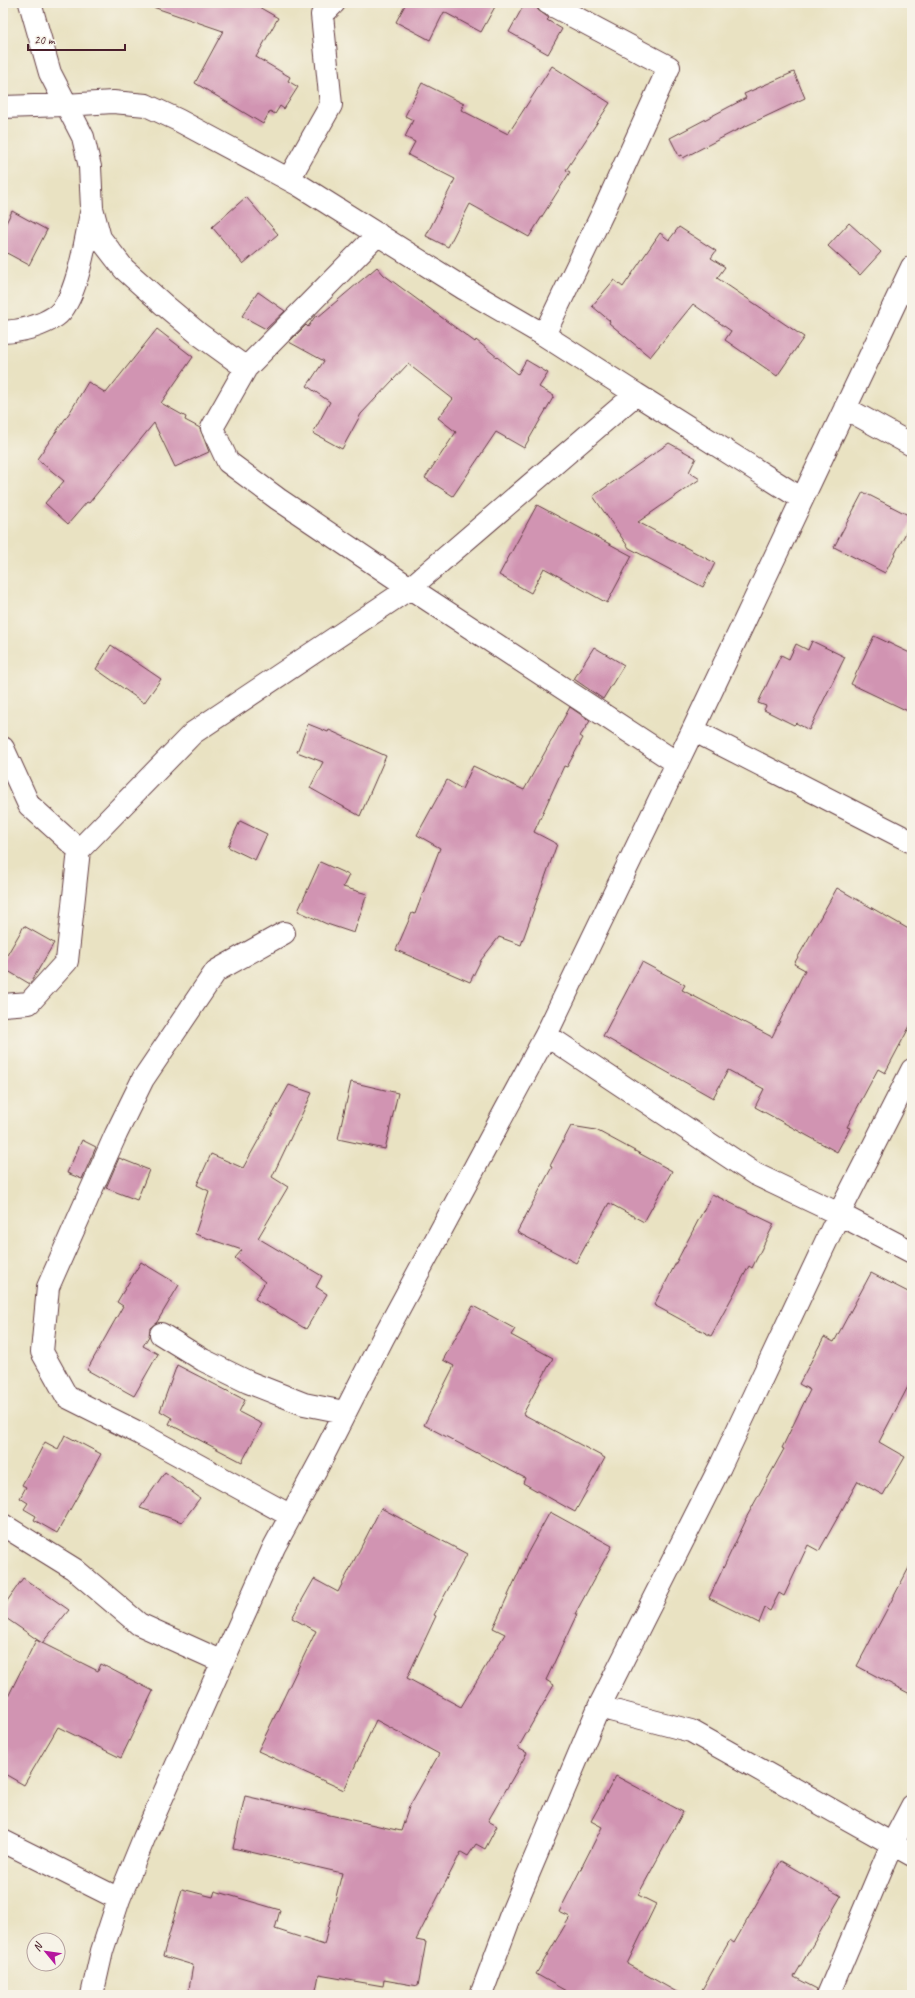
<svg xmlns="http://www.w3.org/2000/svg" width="915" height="1998" viewBox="0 0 915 1998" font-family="Caveat,sans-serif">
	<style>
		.building { fill: #d194b2 }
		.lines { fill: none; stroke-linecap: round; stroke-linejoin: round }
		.minor-casing { stroke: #623c42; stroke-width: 24 }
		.minor { stroke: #fff; stroke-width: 22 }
	</style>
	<rect width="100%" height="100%" fill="#f7f3e8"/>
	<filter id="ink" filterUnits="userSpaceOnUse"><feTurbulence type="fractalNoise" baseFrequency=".025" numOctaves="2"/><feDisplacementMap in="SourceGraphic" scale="8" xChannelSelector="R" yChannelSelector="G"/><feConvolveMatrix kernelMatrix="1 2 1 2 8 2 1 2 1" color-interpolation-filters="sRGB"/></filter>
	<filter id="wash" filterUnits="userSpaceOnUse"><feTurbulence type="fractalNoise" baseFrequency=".012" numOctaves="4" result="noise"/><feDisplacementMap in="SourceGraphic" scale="16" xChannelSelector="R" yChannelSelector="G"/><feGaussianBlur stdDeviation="0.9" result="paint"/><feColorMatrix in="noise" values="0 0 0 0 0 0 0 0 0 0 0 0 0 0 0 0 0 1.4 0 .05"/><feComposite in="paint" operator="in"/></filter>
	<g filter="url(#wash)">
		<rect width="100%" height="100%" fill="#e9e2c2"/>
		<g id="blocks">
			<path class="building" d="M 153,3 L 252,3 L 278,18 L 256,57 L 290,77 L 288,81 L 298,87 L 284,109 L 280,106 L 275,114 L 270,111 L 263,124 L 195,83 L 223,31 L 153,7 Z
				M 406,3 L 497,3 L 481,32 L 444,12 L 430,40 L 396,22 Z
				M 525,3 L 536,3 L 538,10 L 549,18 L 547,20 L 562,29 L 548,54 L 509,32 Z
				M 552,66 L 610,103 L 566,170 L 570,172 L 529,237 L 470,204 L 448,247 L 426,236 L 455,179 L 408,155 L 415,142 L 405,137 L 413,120 L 405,116 L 422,83 L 464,104 L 461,110 L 508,134 Z
				M 794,72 L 805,98 L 733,132 L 683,158 L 682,155 L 679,156 L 670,138 L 746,98 L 744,94 Z
				M 246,197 L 278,234 L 243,264 L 212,227 Z
				M 12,211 L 47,230 L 29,265 L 3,251 L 3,229 Z
				M 849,223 L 881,252 L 860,275 L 828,246 Z
				M 679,227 L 716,251 L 711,258 L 725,267 L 717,278 L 804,337 L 777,376 L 725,340 L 731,331 L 693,304 L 650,357 L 609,323 L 610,321 L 592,306 L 614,280 L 623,287 L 660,233 L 669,240 Z
				M 377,267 L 384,275 L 475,342 L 476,340 L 518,374 L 526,360 L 548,373 L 539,387 L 554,396 L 524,448 L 496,432 L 453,496 L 425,478 L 456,432 L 438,418 L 453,399 L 408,364 L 361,414 L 342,449 L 313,433 L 330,402 L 307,386 L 324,361 L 289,342 L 306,325 L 308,327 L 316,315 L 318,317 Z
				M 258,292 L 285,311 L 266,329 L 242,316 Z
				M 157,329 L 193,357 L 161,403 L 186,417 L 185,420 L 200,428 L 209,452 L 175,467 L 154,423 L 89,503 L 87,502 L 68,524 L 45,503 L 64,481 L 37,459 L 70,412 L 88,382 L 106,393 Z
				M 669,443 L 696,458 L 689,472 L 700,479 L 638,522 L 715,563 L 703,587 L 629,548 L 593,496 Z
				M 863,492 L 912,517 L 912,521 L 885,573 L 834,547 Z
				M 537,505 L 632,556 L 607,603 L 544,568 L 531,593 L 499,575 Z
				M 874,636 L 912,654 L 912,713 L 851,684 Z
				M 812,641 L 845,657 L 809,730 L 796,723 L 794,725 L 764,710 L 766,706 L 758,703 L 781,655 L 789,659 L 796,644 L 808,650 Z
				M 111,645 L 161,679 L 144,703 L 96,669 Z
				M 594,647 L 624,665 L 603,699 L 574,679 Z
				M 570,707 L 590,721 L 580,736 L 583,738 L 567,767 L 564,766 L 534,832 L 557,844 L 521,945 L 499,937 L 481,960 L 470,982 L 396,950 L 412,913 L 415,914 L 440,848 L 417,835 L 447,780 L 462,789 L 473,766 L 524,790 Z
				M 308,724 L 328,732 L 329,730 L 386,756 L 360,816 L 310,788 L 323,762 L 297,752 Z
				M 240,821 L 267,834 L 255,860 L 228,847 Z
				M 320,862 L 349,875 L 343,887 L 367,894 L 354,933 L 327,924 L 298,911 Z
				M 837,888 L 912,931 L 912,1022 L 885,1073 L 878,1069 L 847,1127 L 850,1128 L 837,1152 L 755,1107 L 764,1089 L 728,1070 L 713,1098 L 603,1036 L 642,962 L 685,985 L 682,990 L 772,1037 L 805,970 L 794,964 Z
				M 24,926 L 54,943 L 30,984 L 3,968 L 3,962 Z
				M 351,1082 L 398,1093 L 385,1149 L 338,1139 Z
				M 289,1085 L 312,1093 L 272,1177 L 288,1187 L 258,1238 L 322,1276 L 316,1287 L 327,1294 L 306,1329 L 255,1299 L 265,1282 L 235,1258 L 242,1250 L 195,1234 L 209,1191 L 197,1185 L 211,1154 L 243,1168 Z
				M 571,1126 L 596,1130 L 672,1171 L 644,1222 L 609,1203 L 576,1263 L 517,1232 L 552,1167 L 550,1166 Z
				M 82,1140 L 96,1147 L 82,1179 L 67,1173 Z
				M 119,1158 L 149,1170 L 137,1200 L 106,1188 Z
				M 712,1194 L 774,1224 L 752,1268 L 749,1266 L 711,1336 L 654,1305 Z
				M 141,1262 L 179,1285 L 157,1322 L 150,1328 L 149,1336 L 143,1346 L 158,1354 L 134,1396 L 87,1370 L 123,1306 L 117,1302 Z
				M 871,1273 L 912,1294 L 912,1379 L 879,1442 L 905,1457 L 883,1495 L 858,1481 L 819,1551 L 808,1545 L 784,1596 L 779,1593 L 770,1611 L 765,1608 L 759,1623 L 709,1598 L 746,1520 L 745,1520 L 784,1449 L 782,1448 L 810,1390 L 799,1384 L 824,1337 L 834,1342 Z
				M 473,1306 L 515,1329 L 511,1335 L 553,1358 L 523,1414 L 605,1458 L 575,1512 L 523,1483 L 525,1478 L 424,1425 L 454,1366 L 443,1360 Z
				M 177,1365 L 245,1400 L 239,1412 L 262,1424 L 242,1462 L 169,1424 L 172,1418 L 160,1411 Z
				M 65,1435 L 101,1454 L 57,1533 L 34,1520 L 36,1516 L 24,1509 L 28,1503 L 20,1498 L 26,1487 L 22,1485 L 45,1442 L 58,1449 Z
				M 165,1472 L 200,1498 L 182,1522 L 140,1508 Z
				M 381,1508 L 467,1554 L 434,1615 L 436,1616 L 407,1678 L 461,1707 L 505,1634 L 493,1628 L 527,1554 L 550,1512 L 612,1546 L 575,1614 L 577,1614 L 546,1680 L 554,1685 L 518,1748 L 527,1753 L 488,1821 L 497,1826 L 485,1849 L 476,1844 L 468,1856 L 461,1852 L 416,1940 L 426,1942 L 418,1986 L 384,1980 L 383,1986 L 319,1975 L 315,1995 L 188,1995 L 193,1965 L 163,1956 L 182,1889 L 213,1897 L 215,1891 L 280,1910 L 275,1929 L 324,1945 L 342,1873 L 233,1848 L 245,1796 L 401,1831 L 409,1807 L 439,1754 L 376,1720 L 344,1790 L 258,1751 L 316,1631 L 292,1618 L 314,1579 L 338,1592 Z
				M 912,1562 L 912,1695 L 857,1666 Z
				M 23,1578 L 69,1610 L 42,1643 L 3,1616 L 3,1607 Z
				M 36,1640 L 98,1671 L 101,1664 L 153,1691 L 121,1758 L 58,1727 L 24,1785 L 3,1773 L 3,1707 Z
				M 616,1776 L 683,1812 L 638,1895 L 656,1904 L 627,1964 L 682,1995 L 573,1995 L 536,1974 L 570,1917 L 559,1912 L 602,1827 L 591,1821 Z
				M 781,1861 L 841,1896 L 794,1977 L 817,1989 L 816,1995 L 699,1995 L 730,1940 L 734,1943 Z"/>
		</g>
	</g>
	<g filter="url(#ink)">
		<use href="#blocks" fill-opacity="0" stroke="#623c42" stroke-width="1"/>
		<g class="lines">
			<defs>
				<path id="minor" d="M 30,3 L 50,73 L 83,137 L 90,167 L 92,208 L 100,238 L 124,269 L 163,304 L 199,334 L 246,368
					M 3,107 L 65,105 L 113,102 L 146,105 L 178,120 L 299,185 L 463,288 L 544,335 L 636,394
					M 289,179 L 331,105 L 322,15 L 334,3
					M 378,234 L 246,368 L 212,428 L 228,462 L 278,499 L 410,588 L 677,763
					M 3,332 C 21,331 41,326 56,316 C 77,301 86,238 91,213
					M 544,335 L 605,208 L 669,67 L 548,3
					M 845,408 L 912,445
					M 693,730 L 912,842
					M 3,748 L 29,805 L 79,850
					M 284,933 L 216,971 L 143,1079 L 116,1134 L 48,1287 L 42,1352 L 67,1397 L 139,1433 L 291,1516
					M 3,1005 L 29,1003 L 67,961 L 79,850 L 193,733 L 410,588 L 636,394 L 802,499
					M 546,1035 L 755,1174 L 839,1214 L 912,1252
					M 161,1334 L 203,1360 L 248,1382 L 304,1404 L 344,1412
					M 3,1525 L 74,1569 L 139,1624 L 223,1662
					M 599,1707 L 720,1467 L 839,1214 L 912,1070
					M 3,1841 L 119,1899
					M 92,1995 L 102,1951 L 119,1899 L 144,1838 L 274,1547 L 322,1458 L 383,1338 L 546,1035 L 693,730 L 912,267
					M 481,1995 L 510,1917 L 599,1707 L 691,1731 L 912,1855
					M 828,1995 L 892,1844 L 912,1806"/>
			</defs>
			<use href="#minor" class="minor-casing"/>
			<use href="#minor" class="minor"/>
		</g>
	</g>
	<rect width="915" height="1998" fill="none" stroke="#f7f3e8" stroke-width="16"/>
	<g transform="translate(46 1952) rotate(299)"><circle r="19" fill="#f7f3e8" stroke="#b29e9c"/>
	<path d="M0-3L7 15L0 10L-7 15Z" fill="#b5179e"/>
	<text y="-6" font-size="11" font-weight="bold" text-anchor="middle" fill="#4a1f2b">N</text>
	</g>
	<path d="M28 44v6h97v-6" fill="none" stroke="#4a1f2b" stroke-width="2"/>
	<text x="34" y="44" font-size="12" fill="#4a1f2b" stroke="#f7f3e8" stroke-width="3" paint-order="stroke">20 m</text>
</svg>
